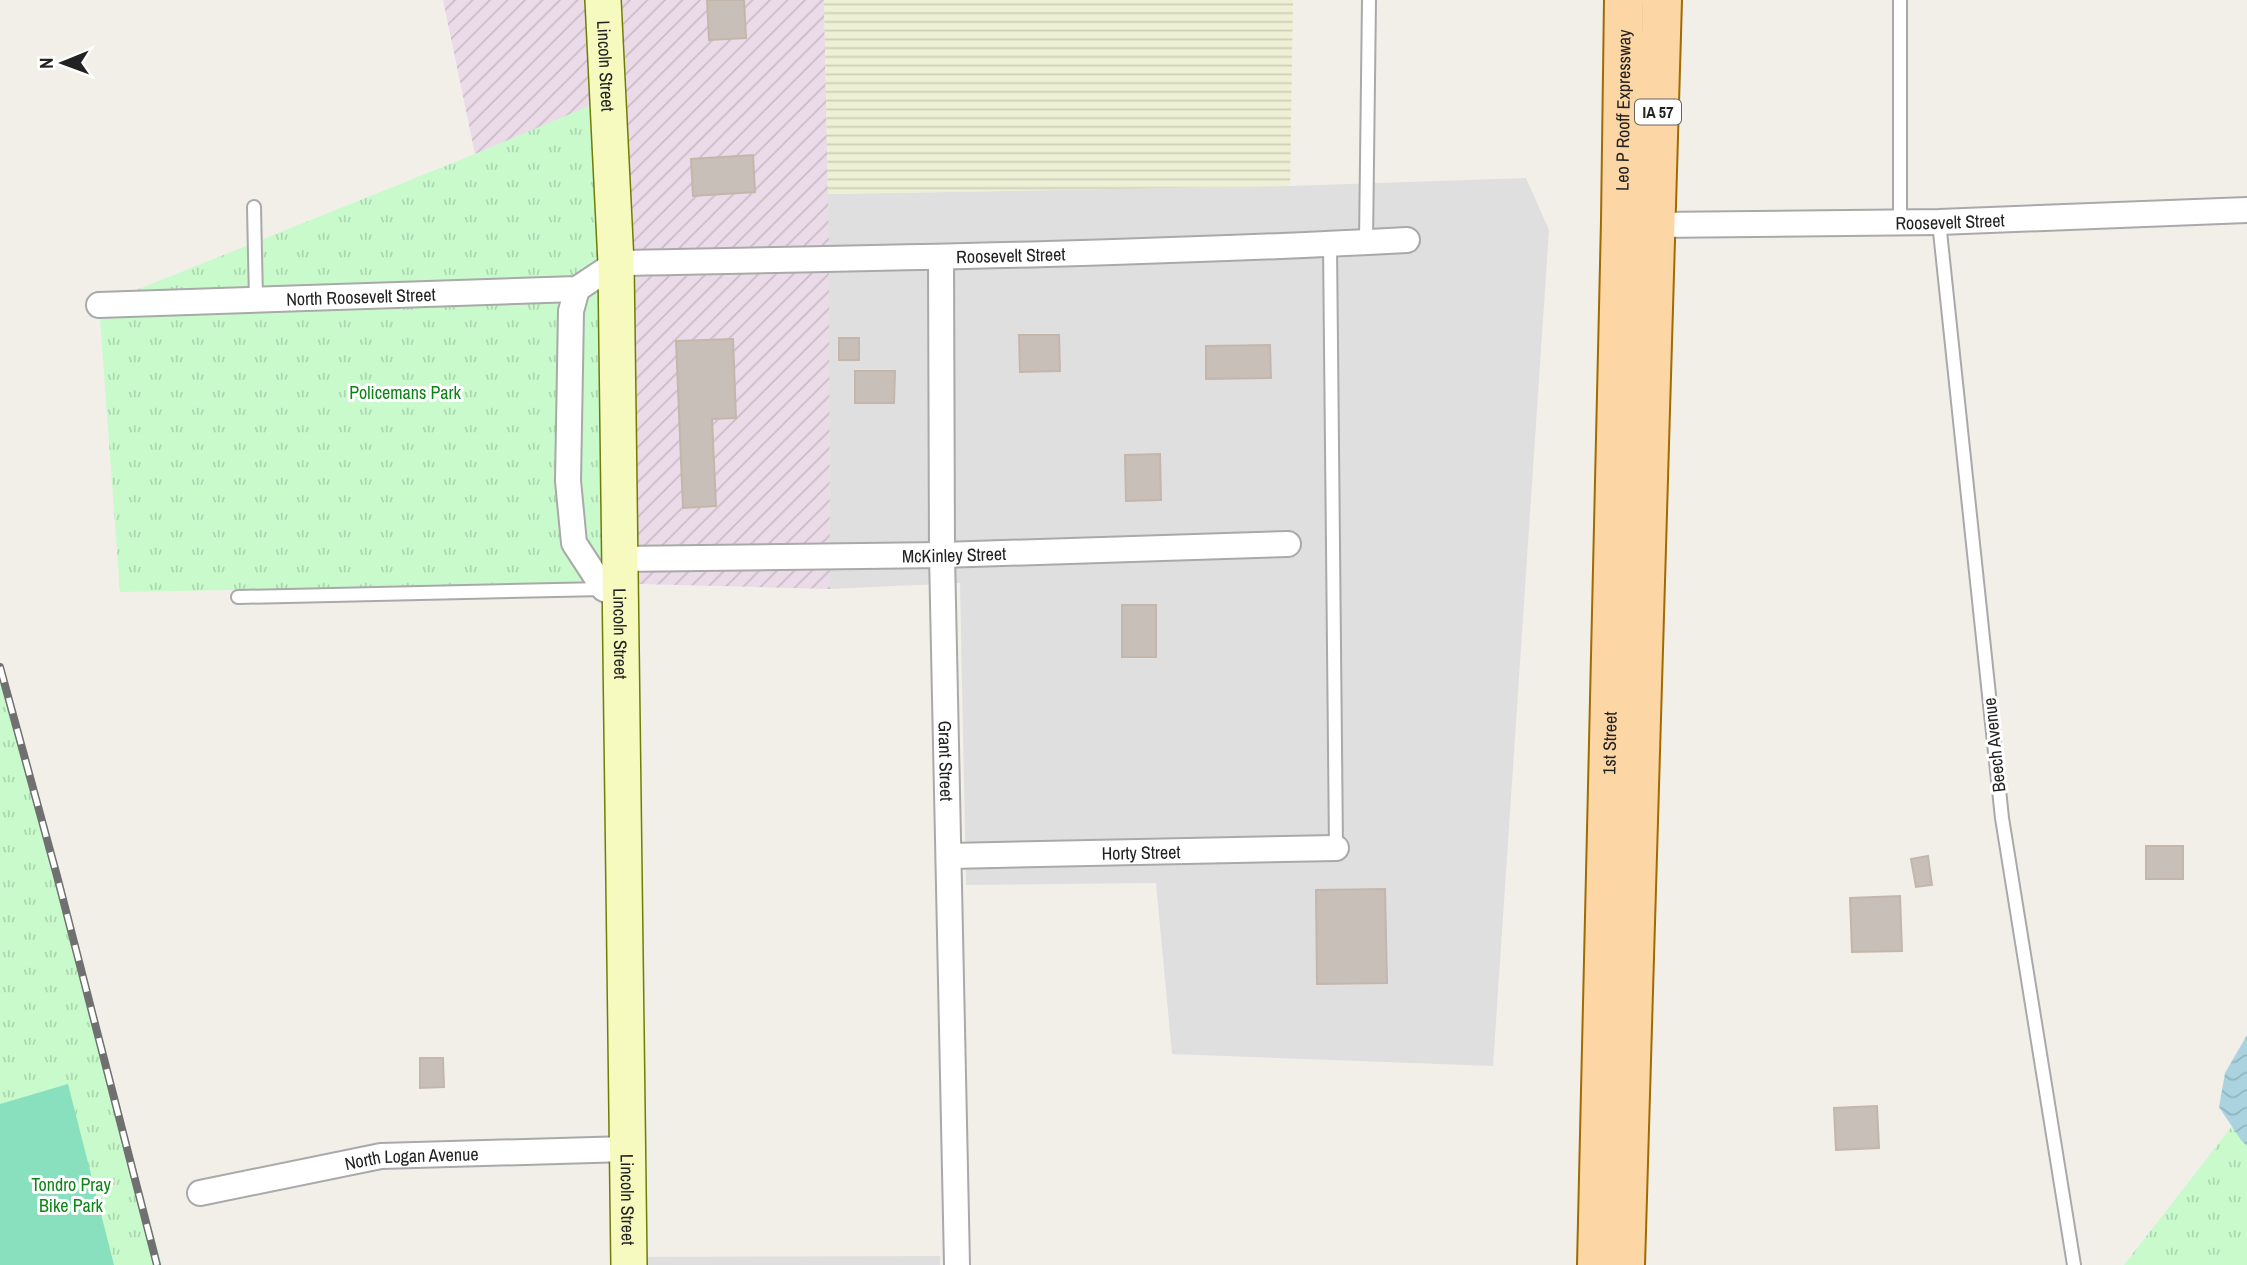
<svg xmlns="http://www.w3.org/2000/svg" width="2247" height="1265" viewBox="0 0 2247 1265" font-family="'Archivo Narrow',sans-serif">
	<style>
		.residential { fill: #e0dfdf }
		.industrial { fill: url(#industrial-furrows) }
		.farmland { fill: url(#farmland-rules) }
		.park { fill: url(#park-tufts) }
		.pitch { fill: #88e0be }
		.water { fill: url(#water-waves) }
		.building { fill: #c7bfb8; stroke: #c4b6ab; stroke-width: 2 }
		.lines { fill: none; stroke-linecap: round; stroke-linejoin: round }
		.lane-casing { stroke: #a9a9a9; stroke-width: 16 }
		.street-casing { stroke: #a9a9a9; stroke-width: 28 }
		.secondary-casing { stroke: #707d05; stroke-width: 38 }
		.primary-casing { stroke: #a06b00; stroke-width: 42 }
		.lane { stroke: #fff; stroke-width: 12 }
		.street { stroke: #fff; stroke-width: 24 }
		.secondary { stroke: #f7fabf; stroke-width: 35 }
		.primary { stroke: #fcd6a4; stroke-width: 38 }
		.rail-casing { stroke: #707070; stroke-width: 8 }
		.rail { stroke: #fff; stroke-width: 5; stroke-dasharray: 16; stroke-linecap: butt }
		.labels { text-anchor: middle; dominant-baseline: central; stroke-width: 6; stroke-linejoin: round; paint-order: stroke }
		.shield { fill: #fff; stroke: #646464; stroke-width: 2 }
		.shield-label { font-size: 16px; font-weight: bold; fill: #222 }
		.street-label { font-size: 18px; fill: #222; stroke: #fff }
		.park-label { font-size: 18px; fill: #0c8416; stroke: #fff }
	</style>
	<defs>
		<pattern id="industrial-furrows" width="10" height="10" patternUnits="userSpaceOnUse" patternTransform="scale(1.75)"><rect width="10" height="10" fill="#ebdbe8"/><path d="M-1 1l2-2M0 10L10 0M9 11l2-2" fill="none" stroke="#c9bcc7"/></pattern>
		<pattern id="farmland-rules" width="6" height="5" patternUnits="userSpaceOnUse" patternTransform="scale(1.75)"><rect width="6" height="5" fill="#eef0d5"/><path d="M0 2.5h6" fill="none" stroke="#ccceb7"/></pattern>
		<pattern id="park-tufts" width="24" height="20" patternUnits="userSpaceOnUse" patternTransform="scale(1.75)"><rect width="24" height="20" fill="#c8facc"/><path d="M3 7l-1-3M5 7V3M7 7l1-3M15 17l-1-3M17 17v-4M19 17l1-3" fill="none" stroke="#acd6af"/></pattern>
		<pattern id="water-waves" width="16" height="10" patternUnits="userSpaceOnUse" patternTransform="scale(1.75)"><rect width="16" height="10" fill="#aad3df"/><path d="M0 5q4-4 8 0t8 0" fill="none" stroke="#92b5bf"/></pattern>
	</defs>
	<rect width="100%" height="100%" fill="#f2efe9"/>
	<path class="residential" d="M 1526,178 L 1549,230 L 1493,1066 L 1172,1054 L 1156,883 L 966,885 L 960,583 L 830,589 L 828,194 L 1290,186 Z
		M 940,1256 L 940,1265 L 610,1265 L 610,1257 Z"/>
	<path class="industrial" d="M 443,0 L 824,0 L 829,246 L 830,589 L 603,583 L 596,104 L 475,154 Z"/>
	<path class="farmland" d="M 824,0 L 1293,0 L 1290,186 L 828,194 Z"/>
	<path class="park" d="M 596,103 L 603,583 L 120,592 L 99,305 L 475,154 Z
		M 0,668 L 162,1265 L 0,1265 Z
		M 2247,1107 L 2247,1265 L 2124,1265 Z"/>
	<path class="pitch" d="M 68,1084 L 114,1265 L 0,1265 L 0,1104 Z"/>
	<path class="water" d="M 2247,1035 L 2247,1146 L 2241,1140 L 2219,1107 L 2225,1073 Z"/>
	<path class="building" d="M 707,0 L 744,0 L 746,38 L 709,40 Z
		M 753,155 L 755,192 L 693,196 L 691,159 Z
		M 1019,335 L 1059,335 L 1060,371 L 1020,372 Z
		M 839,338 L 859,338 L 859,360 L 839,360 Z
		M 733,339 L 736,418 L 712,419 L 716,506 L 683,508 L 676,341 Z
		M 1270,345 L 1271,378 L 1206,379 L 1206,346 Z
		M 855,371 L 895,371 L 894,403 L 855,403 Z
		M 1160,454 L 1161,500 L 1126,501 L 1125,455 Z
		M 1122,605 L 1156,605 L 1156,657 L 1122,657 Z
		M 2146,846 L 2183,846 L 2183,879 L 2146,879 Z
		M 1928,856 L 1932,885 L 1916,887 L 1911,859 Z
		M 1385,889 L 1387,983 L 1317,984 L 1316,890 Z
		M 1900,896 L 1902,951 L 1852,952 L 1850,898 Z
		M 420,1058 L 443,1058 L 444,1087 L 420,1088 Z
		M 1877,1106 L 1879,1148 L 1836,1150 L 1834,1108 Z"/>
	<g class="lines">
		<defs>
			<path id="lane" d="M 1900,0 L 1900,222
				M 254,207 L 256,300
				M 1939,222 L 2002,818 L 2074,1265
				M 1366,242 L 1369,0
				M 1330,245 L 1336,848
				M 238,597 L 604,589"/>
			<g id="street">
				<path id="s1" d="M 1654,225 L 1939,222 L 2247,210"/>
				<path id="s2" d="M 941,257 L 942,555 L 957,1265"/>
				<path d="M 577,289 L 571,311 L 568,481 L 574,543 L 604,589 L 621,595"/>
				<path id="s3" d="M 99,305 L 577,289 L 616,263 C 880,258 1144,254 1407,240"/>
				<path id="s4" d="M 620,559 L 942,555 L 1288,544"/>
				<path id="s5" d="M 949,856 L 1336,848"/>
				<path id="s6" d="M 200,1193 L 381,1156 L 627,1149"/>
			</g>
			<g id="secondary">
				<path id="s7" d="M 603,0 L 616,263 L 629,1265"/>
			</g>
			<g id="primary">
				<path id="s8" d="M 1597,1265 L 1621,221 L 1624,0"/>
				<path d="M 1625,1265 L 1662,0"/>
			</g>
		</defs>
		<use href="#lane" class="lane-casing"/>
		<use href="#street" class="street-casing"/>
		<use href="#secondary" class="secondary-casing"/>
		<use href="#primary" class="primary-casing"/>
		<use href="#lane" class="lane"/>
		<use href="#street" class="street"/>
		<use href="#secondary" class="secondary"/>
		<use href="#primary" class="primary"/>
		<defs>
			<path id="rail" d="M 0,667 L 57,876 L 157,1265"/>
		</defs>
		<use href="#rail" class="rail-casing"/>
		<use href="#rail" class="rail"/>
	</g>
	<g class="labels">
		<rect class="shield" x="1635" y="99.5" width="46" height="25" rx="5"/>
		<g class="shield-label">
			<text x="1658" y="112">IA 57</text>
		</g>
		<g class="street-label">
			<text stroke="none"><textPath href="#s7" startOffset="66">Lincoln Street</textPath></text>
			<text stroke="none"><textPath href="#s8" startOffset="1155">Leo P Rooff Expressway</textPath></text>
			<text stroke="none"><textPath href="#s1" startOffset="296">Roosevelt Street</textPath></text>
			<text stroke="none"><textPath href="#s3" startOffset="920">Roosevelt Street</textPath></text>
			<text stroke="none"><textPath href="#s3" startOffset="262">North Roosevelt Street</textPath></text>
			<text stroke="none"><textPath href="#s4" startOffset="334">McKinley Street</textPath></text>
			<text stroke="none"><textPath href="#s7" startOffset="634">Lincoln Street</textPath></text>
			<text stroke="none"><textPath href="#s8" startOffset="522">1st Street</textPath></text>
			<text transform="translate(1994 745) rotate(-96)">Beech Avenue</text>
			<text stroke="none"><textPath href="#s2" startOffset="504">Grant Street</textPath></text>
			<text stroke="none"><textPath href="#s5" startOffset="192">Horty Street</textPath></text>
			<text stroke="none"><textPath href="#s6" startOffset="215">North Logan Avenue</textPath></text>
			<text stroke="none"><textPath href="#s7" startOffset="1200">Lincoln Street</textPath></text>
		</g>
		<g class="park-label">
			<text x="405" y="392">Policemans Park</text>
			<text x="71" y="1184">Tondro Pray<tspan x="71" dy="21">Bike Park</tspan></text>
		</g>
	</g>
	<g transform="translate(63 63) rotate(269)" stroke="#ffffff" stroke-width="5" paint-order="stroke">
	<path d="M0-5L12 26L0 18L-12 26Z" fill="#222222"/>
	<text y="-10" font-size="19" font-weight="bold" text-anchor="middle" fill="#222222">N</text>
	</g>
</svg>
